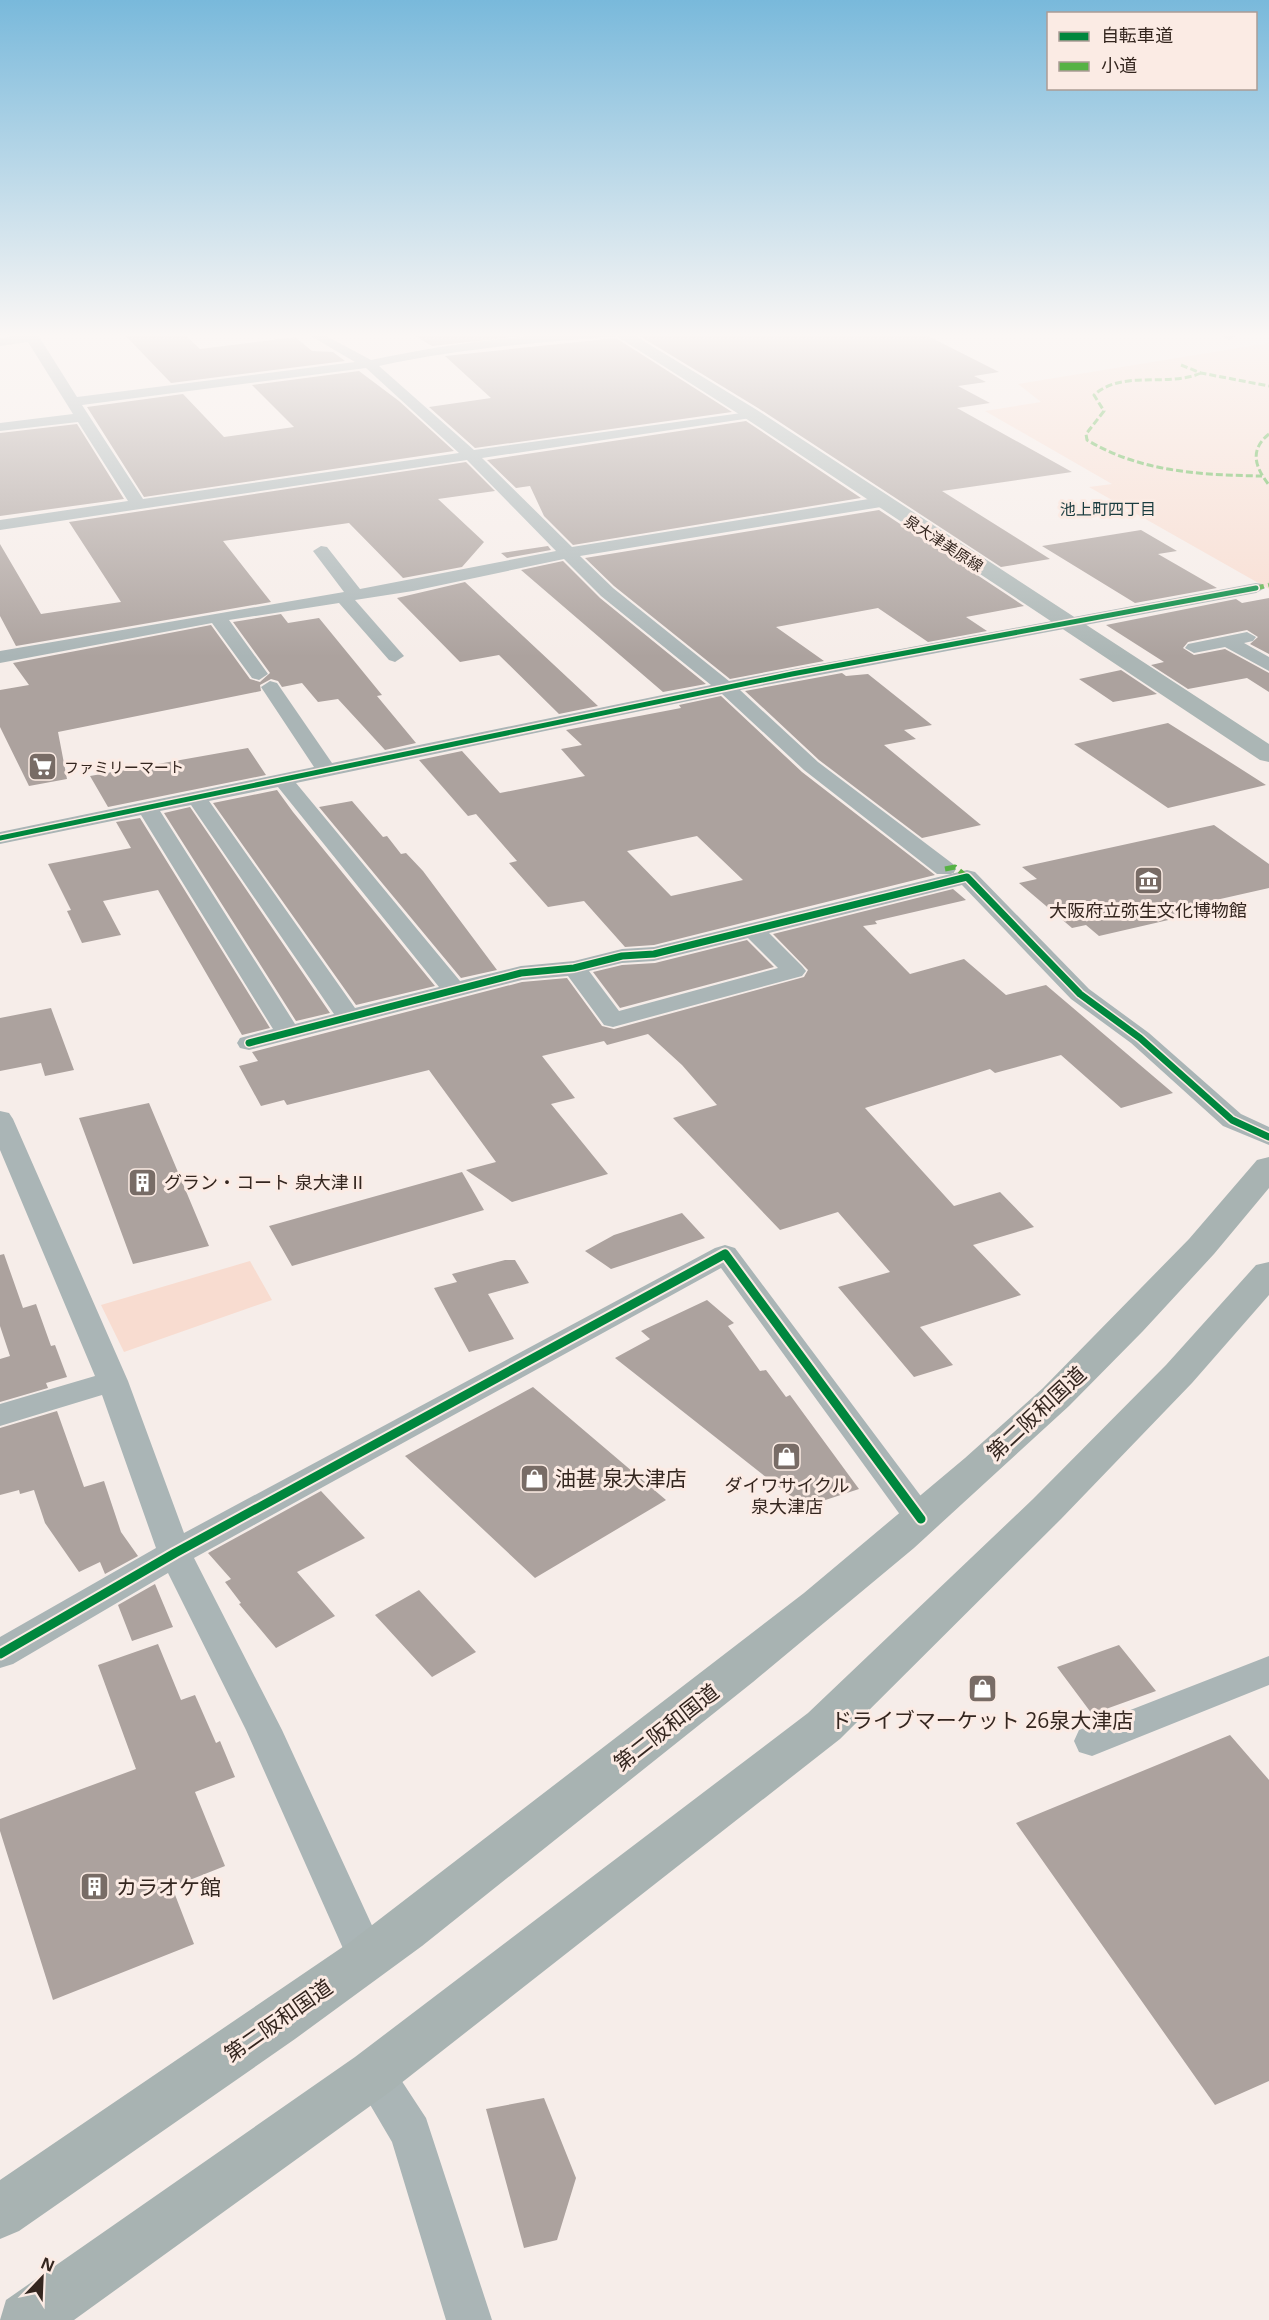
<svg xmlns="http://www.w3.org/2000/svg" width="1269" height="2320" viewBox="0 0 1269 2320" font-family="'Open Sans','Noto Sans JP',sans-serif">
	<style>
		.green { fill: #f8dcd0 }
		.building { fill: #aca29e; fill-rule: evenodd }
		.lines { fill: none; stroke-linecap: round; stroke-linejoin: round }
		.minor { fill: #aab5b6; fill-rule: evenodd }
		.primary { fill: #abb6b5; fill-rule: evenodd }
		.trunk { fill: #a8b3b2; fill-rule: evenodd }
		.quiet-far2 { stroke: #56b245; stroke-width: 3; stroke-dasharray: 7 3; stroke-linecap: butt }
		.quiet-far1 { stroke: #56b245; stroke-width: 4.5; stroke-dasharray: 8 4.5; stroke-linecap: butt }
		.quiet { stroke: #56b245; stroke-width: 5; stroke-dasharray: 11 5; stroke-linecap: butt }
		.cycleway-far2-casing { stroke: #fbebe4; stroke-width: 8 }
		.cycleway-far1-casing { stroke: #fbebe4; stroke-width: 10 }
		.cycleway-casing { stroke: #fbebe4; stroke-width: 13 }
		.cycleway-far2 { stroke: #00873e; stroke-width: 5 }
		.cycleway-far1 { stroke: #00873e; stroke-width: 7 }
		.cycleway { stroke: #00873e; stroke-width: 9 }
		.labels { text-anchor: middle; dominant-baseline: central; stroke-width: 6; stroke-linejoin: round; paint-order: stroke }
		.far-street-label { font-size: 15px; fill: #34261f; stroke: #fbebe4 }
		.far-poi-label { font-size: 15px; fill: #34261f; stroke: #fbebe4; text-anchor: start }
		.far-neighbourhood-label { font-size: 16px; fill: #1a3c3f; stroke: #fbebe4 }
		.poi-label { font-size: 18px; fill: #34261f; stroke: #fbebe4 }
		.near-street-label { font-size: 21px; fill: #34261f; stroke: #fbebe4 }
		.near-poi-label { font-size: 21px; fill: #34261f; stroke: #fbebe4; text-anchor: start }
	</style>
	<rect width="100%" height="100%" fill="#f6ede9"/>
	<path class="green" d="M 1269,343 L 1269,589 L 1089,487 L 1112,484 L 985,411 L 1041,402 L 1018,384 Z
		M 250,1261 L 272,1300 L 124,1352 L 101,1305 Z"/>
	<path class="building" d="M 122,332 L 182,332 L 200,349 L 295,337 L 312,351 L 333,352 L 345,361 L 171,383 Z
		M 409,332 L 559,332 L 432,346 Z
		M 633,332 L 906,332 L 913,335 L 924,334 L 999,372 L 974,376 L 986,382 L 958,386 L 990,403 L 957,408 L 1072,472 L 942,491 L 1050,559 L 1001,567 L 758,408 Z
		M 616,338 L 732,412 L 475,448 L 429,407 L 491,398 L 445,356 Z
		M 359,371 L 399,401 L 454,451 L 144,497 L 87,407 L 183,394 L 224,437 L 294,427 L 252,385 Z
		M 746,421 L 861,498 L 573,545 L 544,516 L 530,486 L 516,488 L 487,460 Z
		M 77,424 L 124,499 L 0,516 L 0,433 Z
		M 466,462 L 495,491 L 438,499 L 484,542 L 462,567 L 403,578 L 349,523 L 223,541 L 271,602 L 16,646 L 0,616 L 0,544 L 41,614 L 121,602 L 69,522 Z
		M 879,510 L 1024,606 L 966,617 L 987,631 L 928,642 L 878,608 L 776,627 L 824,661 L 730,679 L 614,586 L 585,558 Z
		M 1141,530 L 1177,551 L 1158,554 L 1217,588 L 1135,603 L 1042,546 Z
		M 548,546 L 551,550 L 507,558 L 501,553 Z
		M 563,561 L 600,598 L 706,684 L 663,692 L 521,570 Z
		M 465,582 L 598,706 L 559,714 L 499,655 L 460,662 L 397,598 Z
		M 1269,598 L 1269,654 L 1250,644 L 1258,637 L 1247,630 L 1188,642 L 1183,648 L 1194,655 L 1225,649 L 1269,673 L 1269,692 L 1247,678 L 1188,689 L 1151,665 L 1164,662 L 1106,625 L 1236,599 L 1242,603 Z
		M 281,614 L 288,623 L 319,618 L 382,695 L 377,696 L 416,743 L 385,750 L 338,699 L 318,702 L 302,683 L 282,687 L 278,681 L 271,679 L 260,685 L 261,691 L 58,732 L 67,779 L 29,786 L 0,727 L 0,690 L 29,685 L 13,663 L 211,625 L 250,679 L 260,682 L 270,673 L 233,622 Z
		M 1121,670 L 1157,694 L 1113,702 L 1079,679 Z
		M 842,673 L 846,676 L 868,674 L 932,725 L 904,730 L 916,739 L 884,745 L 981,825 L 922,838 L 819,760 L 745,691 Z
		M 721,696 L 802,772 L 935,875 L 654,945 L 625,947 L 584,901 L 548,907 L 509,863 L 517,861 L 476,814 L 468,816 L 419,760 L 462,751 L 500,793 L 585,776 L 561,749 L 582,745 L 566,730 L 681,708 L 679,705 ZM 697,836 L 743,880 L 671,896 L 627,851 Z
		M 1168,723 L 1208,748 L 1266,785 L 1168,808 L 1074,744 Z
		M 248,748 L 266,775 L 108,807 L 90,776 Z
		M 277,790 L 293,812 L 435,986 L 356,1005 L 213,803 Z
		M 352,801 L 383,837 L 387,836 L 401,854 L 406,853 L 423,871 L 497,970 L 461,978 L 319,807 Z
		M 190,807 L 330,1013 L 296,1021 L 164,813 Z
		M 140,818 L 270,1028 L 242,1035 L 158,890 L 103,901 L 121,935 L 82,943 L 67,911 L 71,910 L 48,864 L 131,848 L 116,822 Z
		M 1214,825 L 1269,864 L 1269,888 L 1207,902 L 1216,909 L 1099,936 L 1086,925 L 1072,928 L 1019,883 L 1037,879 L 1022,867 Z
		M 953,889 L 966,900 L 875,921 L 877,924 L 863,926 L 910,974 L 964,959 L 1006,995 L 1046,985 L 1173,1093 L 1121,1108 L 1061,1055 L 995,1073 L 990,1069 L 865,1108 L 954,1206 L 1000,1192 L 1034,1227 L 973,1245 L 1021,1295 L 920,1327 L 953,1365 L 914,1377 L 838,1287 L 890,1272 L 838,1212 L 780,1230 L 673,1118 L 717,1105 L 682,1065 L 648,1034 L 607,1045 L 604,1041 L 542,1056 L 575,1098 L 551,1104 L 608,1174 L 512,1202 L 466,1170 L 496,1162 L 429,1070 L 287,1105 L 284,1100 L 261,1106 L 239,1066 L 258,1061 L 252,1052 L 522,982 L 567,978 L 602,1026 L 614,1029 L 804,977 L 808,970 L 773,934 Z
		M 747,940 L 774,967 L 620,1008 L 593,972 L 622,965 L 655,963 Z
		M 51,1008 L 74,1070 L 45,1076 L 41,1063 L 0,1071 L 0,1018 Z
		M 149,1103 L 209,1246 L 133,1264 L 79,1118 Z
		M 462,1172 L 484,1210 L 292,1266 L 269,1226 Z
		M 682,1213 L 705,1238 L 611,1269 L 585,1251 L 614,1235 Z
		M 4,1254 L 23,1308 L 36,1304 L 51,1346 L 55,1345 L 67,1377 L 46,1383 L 48,1388 L 0,1402 L 0,1359 L 10,1356 L 0,1326 L 0,1255 Z
		M 505,1260 L 515,1260 L 529,1283 L 488,1294 L 514,1339 L 469,1352 L 434,1288 L 457,1282 L 452,1274 Z
		M 707,1300 L 734,1323 L 728,1326 L 760,1371 L 766,1370 L 786,1397 L 790,1395 L 859,1489 L 804,1507 L 615,1358 L 650,1339 L 641,1331 Z
		M 533,1387 L 666,1500 L 535,1578 L 405,1456 Z
		M 57,1411 L 84,1487 L 104,1481 L 121,1532 L 138,1556 L 105,1574 L 100,1562 L 79,1572 L 45,1523 L 34,1490 L 20,1494 L 19,1490 L 0,1495 L 0,1428 Z
		M 321,1491 L 365,1538 L 297,1572 L 335,1616 L 276,1648 L 239,1604 L 241,1603 L 225,1582 L 231,1579 L 208,1553 Z
		M 155,1584 L 173,1627 L 132,1641 L 118,1605 Z
		M 419,1590 L 476,1652 L 432,1677 L 375,1615 Z
		M 158,1644 L 181,1700 L 195,1695 L 216,1743 L 220,1741 L 235,1777 L 195,1792 L 225,1866 L 172,1887 L 194,1944 L 53,2000 L 0,1831 L 0,1819 L 136,1769 L 98,1665 Z
		M 1119,1645 L 1156,1691 L 1092,1714 L 1057,1667 Z
		M 1230,1735 L 1269,1780 L 1269,2081 L 1215,2105 L 1016,1823 Z
		M 544,2098 L 576,2178 L 557,2240 L 524,2248 L 486,2109 Z"/>
	<g class="lines">
		<path class="minor" d="M 22,332 L 34,332 L 38,335 L 77,397 L 355,362 L 304,332 L 319,332 L 371,360 C 454,342 540,332 625,332 L 619,336 C 539,342 458,349 379,366 L 474,450 L 756,411 L 758,414 L 751,418 L 482,458 L 572,547 L 881,497 L 887,499 L 889,502 L 887,505 L 881,507 L 580,556 L 613,588 L 729,681 L 1256,583 L 1262,584 L 1265,588 L 1256,593 L 740,690 L 818,762 L 953,864 L 956,869 L 953,874 L 937,874 L 804,770 L 722,694 L 296,783 L 460,981 L 521,966 L 574,961 L 622,949 L 654,947 L 967,870 L 975,872 L 1089,989 L 1149,1033 L 1241,1114 L 1269,1127 L 1269,1145 L 1223,1126 L 1131,1043 L 1071,999 L 962,885 L 769,933 L 802,966 L 806,971 L 802,976 L 613,1027 L 604,1025 L 568,976 L 522,980 L 249,1050 L 240,1048 L 237,1043 L 240,1038 L 273,1029 L 141,815 L 0,844 L 0,832 L 314,767 L 261,687 L 270,681 L 277,683 L 332,763 L 711,685 L 601,596 L 564,559 L 413,591 L 355,600 L 404,656 L 395,662 L 389,660 L 339,603 L 229,620 L 268,674 L 259,680 L 252,678 L 212,623 L 0,663 L 0,651 L 344,592 L 313,551 L 321,546 L 327,547 L 360,589 L 556,551 L 467,460 L 0,530 L 0,520 L 128,501 L 78,422 L 0,431 L 0,423 L 73,414 L 28,342 L 0,346 L 0,338 L 24,335 ZM 366,368 L 459,453 L 143,499 L 82,405 ZM 278,787 L 439,987 L 355,1008 L 209,801 ZM 191,805 L 334,1014 L 295,1024 L 160,811 ZM 748,938 L 778,968 L 619,1011 L 589,971 L 622,963 L 654,961 Z
			M 1215,332 L 1231,332 L 1235,336 L 1229,340 Z
			M 1247,632 L 1256,637 L 1253,641 L 1244,643 L 1269,657 L 1269,671 L 1225,647 L 1194,653 L 1185,648 L 1188,644 Z
			M 0,1111 L 9,1113 L 13,1119 L 128,1381 L 184,1533 L 715,1248 L 725,1245 L 735,1248 L 938,1519 L 933,1527 L 921,1531 L 909,1527 L 721,1268 L 194,1558 L 282,1730 L 387,1958 L 381,1971 L 367,1976 L 353,1971 L 246,1730 L 168,1573 L 13,1664 L 0,1668 L 0,1637 L 156,1548 L 102,1395 L 0,1426 L 0,1404 L 95,1376 L 0,1150 Z
			M 1269,1656 L 1269,1685 L 1092,1756 L 1079,1752 L 1074,1741 L 1079,1730 Z
			M 373,2054 L 388,2060 L 426,2118 L 492,2320 L 446,2320 L 392,2142 L 352,2074 L 358,2060 Z"/>
		<path class="primary" d="M 610,332 L 629,332 L 757,410 L 1269,744 L 1269,762 L 1260,760 L 745,418 Z"/>
		<path class="trunk" d="M 1269,1157 L 1269,1188 L 1214,1254 L 1143,1331 L 1069,1406 L 914,1548 L 753,1682 L 422,1946 L 295,2039 L 19,2231 L 0,2239 L 0,2180 L 350,1942 L 804,1593 L 965,1458 L 1043,1388 L 1189,1239 L 1257,1160 Z
			M 1269,1262 L 1269,1295 L 1192,1383 L 1061,1519 L 840,1739 L 391,2091 L 74,2320 L 0,2320 L 6,2300 L 355,2057 L 808,1713 L 1033,1499 L 1166,1365 L 1256,1265 Z"/>
		<path class="quiet-far2" d="M 1181,365 L 1201,373 L 1269,386
			M 1201,373 C 1167,388 1123,369 1094,395 L 1104,411 L 1086,434 L 1087,440 C 1140,472 1201,475 1262,476
			M 1269,434 C 1249,450 1255,467 1269,485"/>
		<path class="quiet-far1" d="M 1256,588 L 1269,585"/>
		<path class="quiet" d="M 945,869 L 955,867 L 967,877"/>
		<defs>
			<path id="cycleway-far2" d="M 0,838 L 792,674 L 1256,588"/>
			<path id="cycleway-far1" d="M 249,1043 L 521,973 L 574,968 L 622,956 L 654,954 L 967,877 L 1080,994 L 1140,1038 L 1232,1120 L 1269,1137"/>
			<path id="cycleway" d="M 0,1654 L 175,1553 L 725,1254 L 921,1519"/>
		</defs>
		<use href="#cycleway-far2" class="cycleway-far2-casing"/>
		<use href="#cycleway-far1" class="cycleway-far1-casing"/>
		<use href="#cycleway" class="cycleway-casing"/>
		<use href="#cycleway-far2" class="cycleway-far2"/>
		<use href="#cycleway-far1" class="cycleway-far1"/>
		<use href="#cycleway" class="cycleway"/>
	</g>
	<linearGradient id="sky" x2="0" y2="1"><stop stop-color="#79b9db"/><stop offset="0.51" stop-color="#fbf7f5"/><stop offset="1" stop-color="#fbf7f5" stop-opacity="0"/></linearGradient>
	<rect width="1269" height="657" fill="url(#sky)"/>
	<defs>
		<symbol id="supermarket-square" viewBox="-11 -11 22 22"><rect x="-9" y="-9" width="18" height="18" rx="4" fill="#786c66" stroke="#fbebe4"/><path d="M-6-5.5h2.5l.6 2H6L4.5 2H-2.5L-4.4-4H-6ZM-1.5 3.2a1.3 1.3 0 1 0 .1 0ZM3 3.2a1.3 1.3 0 1 0 .1 0Z" fill="#fff"/></symbol>
		<symbol id="museum-square" viewBox="-11 -11 22 22"><rect x="-9" y="-9" width="18" height="18" rx="4" fill="#786c66" stroke="#fbebe4"/><path d="M0-6L6-3V-2H-6V-3ZM-5-1h2V3h-2ZM-1-1h2V3h-2ZM3-1h2V3H3ZM-6 4H6V6H-6Z" fill="#fff"/></symbol>
		<symbol id="building-square" viewBox="-11 -11 22 22"><rect x="-9" y="-9" width="18" height="18" rx="4" fill="#786c66" stroke="#fbebe4"/><path d="M-4-6H4V6H1V3H-1V6H-4ZM-2.5-4.3h1.7v1.8h-1.7ZM.8-4.3h1.7v1.8H.8ZM-2.5-1h1.7V.8h-1.7ZM.8-1h1.7V.8H.8Z" fill="#fff"/></symbol>
		<symbol id="shop-square" viewBox="-11 -11 22 22"><rect x="-9" y="-9" width="18" height="18" rx="4" fill="#786c66" stroke="#fbebe4"/><path d="M-5-2.5h2.3a2.7 3.5 0 0 1 5.4 0H5L5.5 6h-11ZM-1.5-2.5h3a1.5 2.3 0 0 0-3 0Z" fill="#fff"/></symbol>
	</defs>
	<g fill-rule="evenodd">
		<use href="#supermarket-square" x="26" y="750" width="33" height="33"/>
		<use href="#museum-square" x="1132" y="864" width="33" height="33"/>
		<use href="#building-square" x="126" y="1166" width="33" height="33"/>
		<use href="#shop-square" x="770" y="1440" width="33" height="33"/>
		<use href="#shop-square" x="518" y="1462" width="33" height="33"/>
		<use href="#shop-square" x="966" y="1672" width="33" height="33"/>
		<use href="#building-square" x="78" y="1870" width="33" height="33"/>
	</g>
	<g class="labels">
		<g class="far-street-label">
			<text transform="translate(944 543) rotate(33)">泉大津美原線</text>
		</g>
		<g class="far-poi-label">
			<text x="64" y="767">ファミリーマート</text>
		</g>
		<g class="far-neighbourhood-label">
			<text x="1108" y="509">池上町四丁目</text>
		</g>
		<g class="poi-label">
			<text x="1148" y="910">大阪府立弥生文化博物館</text>
			<text x="164" y="1182" text-anchor="start">グラン・コート 泉大津Ⅱ</text>
			<text x="787" y="1485">ダイワサイクル<tspan x="787" dy="21">泉大津店</tspan></text>
		</g>
		<g class="near-street-label">
			<text transform="translate(1036 1413) rotate(-43)">第二阪和国道</text>
			<text transform="translate(666 1727) rotate(-38)">第二阪和国道</text>
			<text transform="translate(278 2020) rotate(-35)">第二阪和国道</text>
		</g>
		<g class="near-poi-label">
			<text x="555" y="1478">油甚 泉大津店</text>
			<text x="982" y="1720" text-anchor="middle">ドライブマーケット 26泉大津店</text>
			<text x="116" y="1887">カラオケ館</text>
		</g>
	</g>
	<rect x="1047" y="12" width="210" height="78" fill="#fbebe4" stroke="#ab9c95" stroke-width="1.5"/>
	<rect x="1059" y="32" width="30" height="9" fill="#00873e" stroke="#ab9c95" stroke-width="1.5"/>
	<text x="1101" y="42" font-size="18" fill="#34261f">自転車道</text>
	<rect x="1059" y="62" width="30" height="9" fill="#56b245" stroke="#ab9c95" stroke-width="1.5"/>
	<text x="1101" y="72" font-size="18" fill="#34261f">小道</text>
	<g transform="translate(42 2278) rotate(23)" stroke="#fbebe4" stroke-width="4.5" paint-order="stroke">
	<path d="M0-4.5L10 22L0 15L-10 22Z" fill="#34261f"/>
	<text y="-9" font-size="16" font-weight="bold" text-anchor="middle" fill="#34261f">N</text>
	</g>
</svg>
